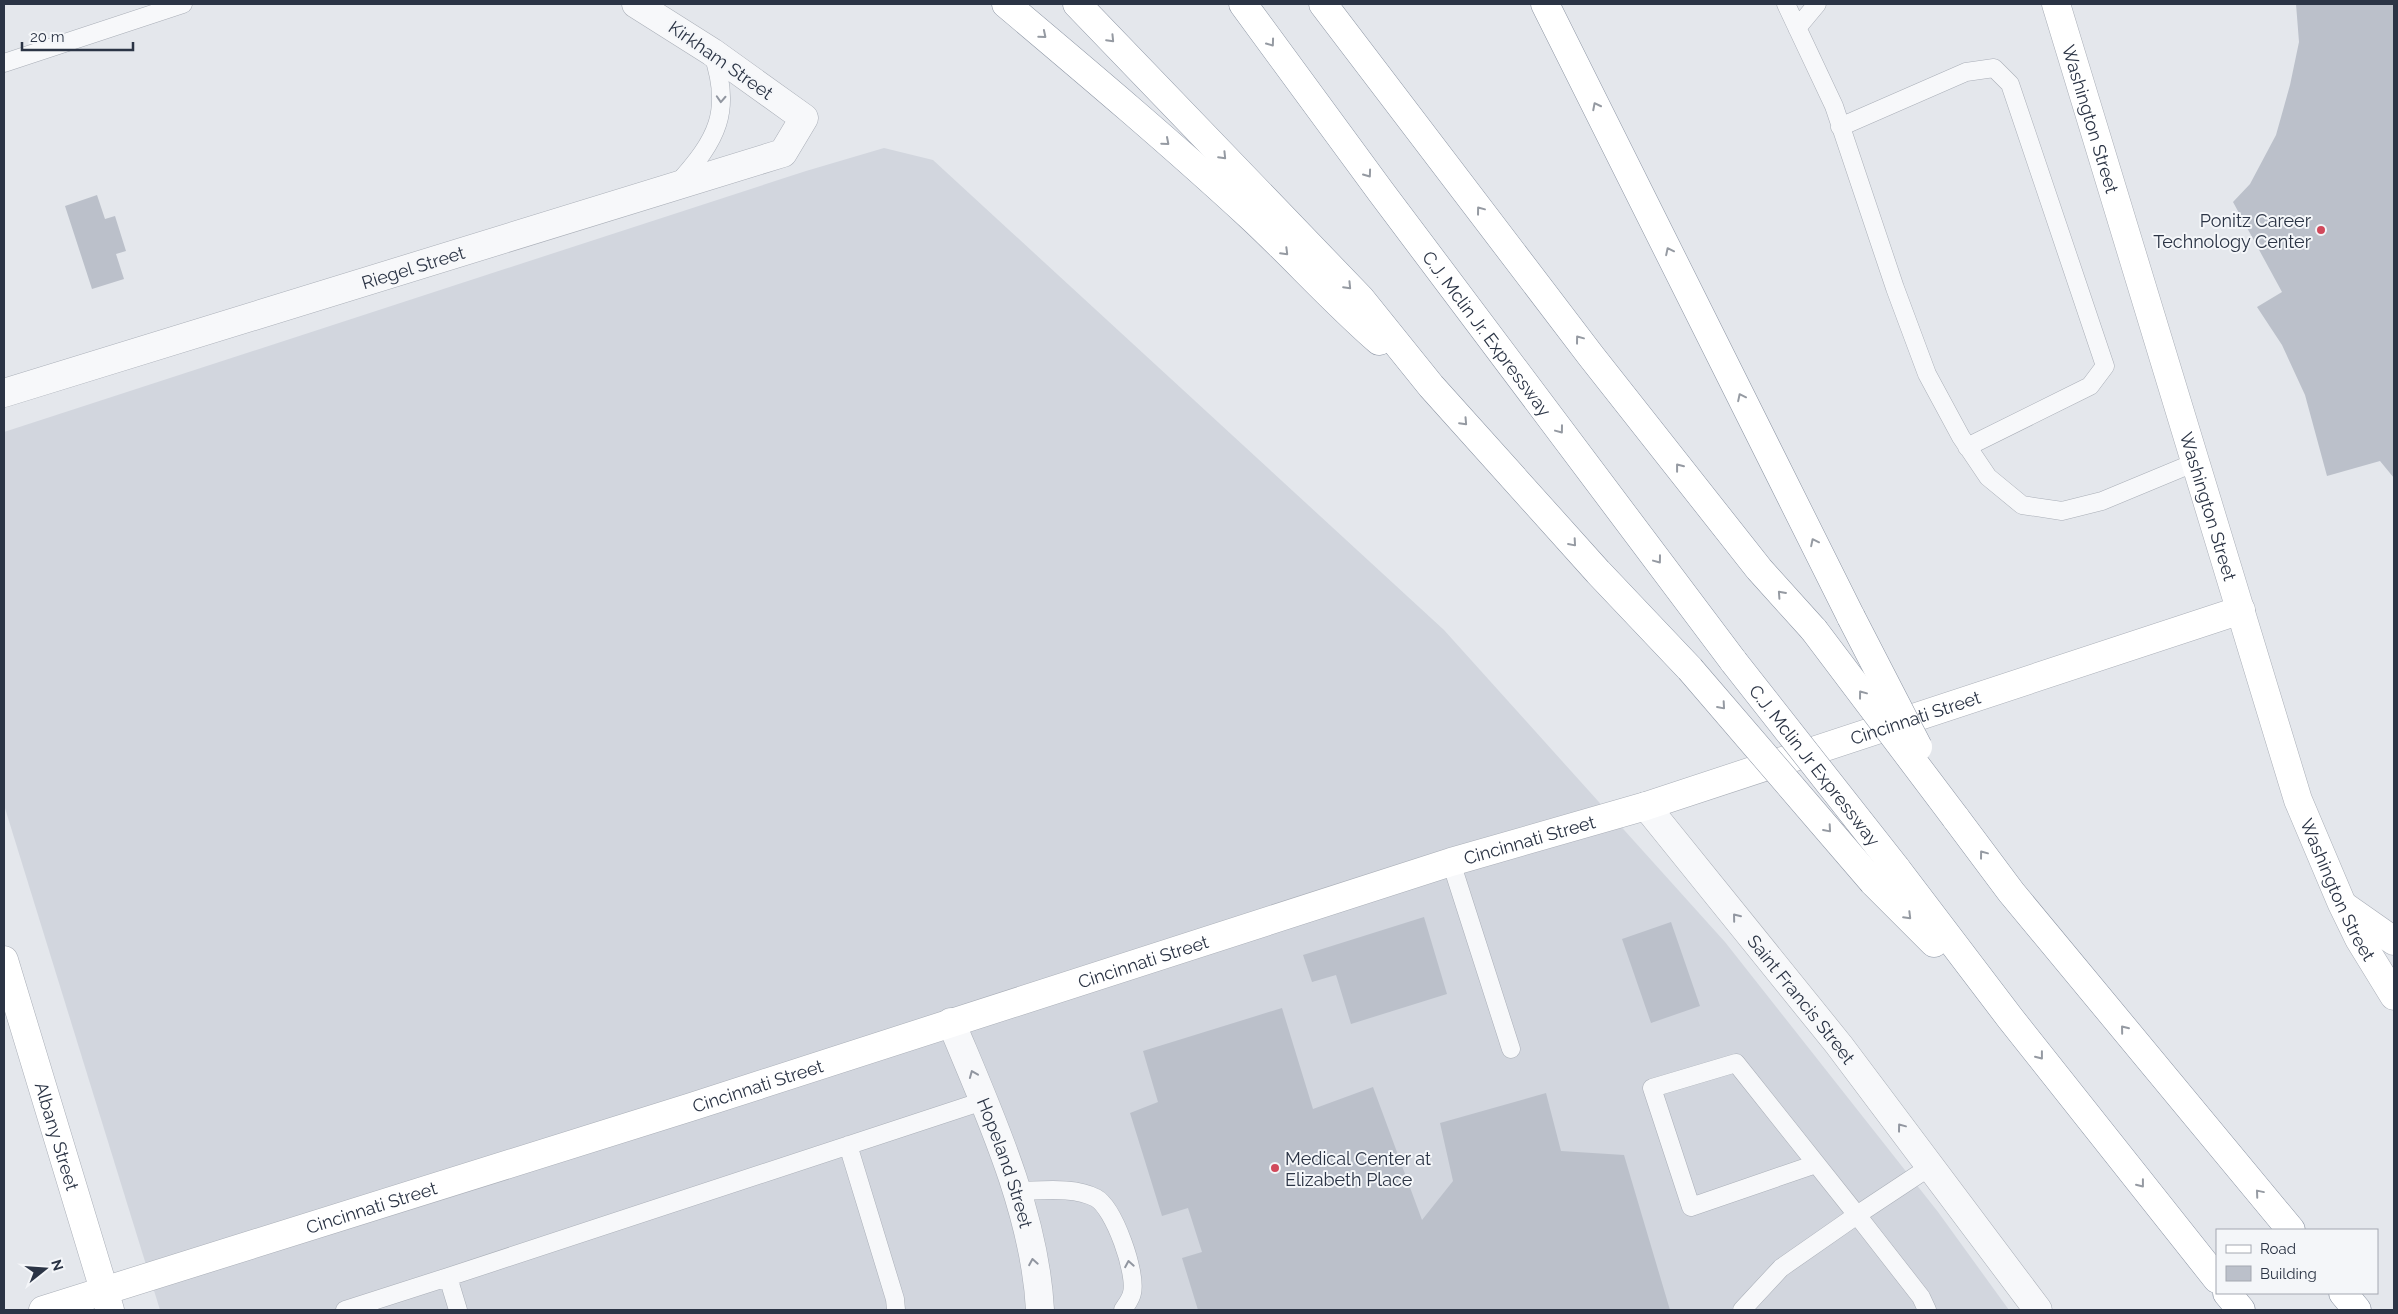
<svg xmlns="http://www.w3.org/2000/svg" width="2398" height="1314" viewBox="0 0 2398 1314" font-family="Raleway,sans-serif">
	<style>
		.built { fill: #d2d6de }
		.building { fill: #bbc0ca }
		.lines { fill: none; stroke-linecap: round; stroke-linejoin: round }
		.lane-casing { stroke: #a9aeb7; stroke-width: 19 }
		.street-casing { stroke: #a9aeb7; stroke-width: 29 }
		.secondary-casing { stroke: #a9aeb7; stroke-width: 29 }
		.highway-casing { stroke: #8b94a3; stroke-width: 29 }
		.lane { stroke: #f7f8fa; stroke-width: 18 }
		.street { stroke: #f7f8fa; stroke-width: 28 }
		.secondary { stroke: #fff; stroke-width: 28 }
		.highway { stroke: #fff; stroke-width: 28 }
		.highway-bridge-casing { stroke: #8b94a3; stroke-width: 29; stroke-linecap: butt }
		.highway-bridge { stroke: #fff; stroke-width: 28 }
		.oneway { stroke: #959aa2 }
		.oneway2 { stroke: #9196a0 }
		.poi-dot { fill: #d1495b; stroke: #f4f6f9; stroke-width: 2 }
		.labels { text-anchor: middle; dominant-baseline: central; stroke-width: 4; stroke-linejoin: round; paint-order: stroke }
		.street-label { font-size: 18px; fill: #2b3445; stroke: #f4f6f9 }
		.poi-label { font-size: 18px; fill: #2b3445; stroke: #f4f6f9; text-anchor: end }
	</style>
	<rect width="100%" height="100%" fill="#e4e7ec"/>
	<path class="built" d="M 884,148 L 933,160 L 1444,630 L 1725,942 L 1938,1212 L 2009,1310 L 160,1310 L 4,805 L 4,432 L 806,171 Z"/>
	<path class="building" d="M 2296,4 L 2394,4 L 2394,478 L 2380,461 L 2327,476 L 2305,395 L 2282,345 L 2257,307 L 2282,292 L 2233,202 L 2250,184 L 2276,135 L 2290,85 L 2299,42 Z
		M 97,195 L 105,219 L 115,216 L 126,251 L 116,254 L 124,279 L 92,289 L 65,206 Z
		M 1424,917 L 1447,994 L 1351,1024 L 1336,975 L 1312,982 L 1303,955 Z
		M 1671,922 L 1700,1006 L 1651,1023 L 1622,939 Z
		M 1282,1008 L 1313,1109 L 1373,1087 L 1422,1220 L 1453,1181 L 1440,1123 L 1546,1093 L 1561,1151 L 1624,1155 L 1670,1310 L 1198,1310 L 1182,1258 L 1202,1252 L 1188,1208 L 1162,1216 L 1130,1113 L 1158,1102 L 1143,1051 Z"/>
	<g class="lines">
		<defs>
			<path id="lane" d="M 1786,4 L 1834,106 L 1895,288 L 1927,374 L 1961,437 L 1988,477 L 2022,505 L 2062,511 L 2102,501 L 2196,462
				M 1797,28 L 1817,4
				M 4,63 L 183,4
				M 1840,127 L 1966,72 L 1994,68 L 2010,84 L 2105,366 L 2090,386 L 1967,447
				M 677,184 C 717,140 733,111 712,52
				M 1451,862 L 1511,1049
				M 848,1145 L 895,1299 L 896,1310
				M 1816,1164 L 1691,1207 L 1652,1088 L 1736,1063 L 1857,1215 L 1931,1166
				M 1015,1191 C 1040,1191 1074,1186 1096,1198 C 1114,1208 1137,1273 1132,1293 C 1131,1299 1126,1305 1123,1310
				M 345,1310 L 448,1277
				M 458,1310 L 448,1277 L 983,1101
				M 1742,1310 L 1781,1268 L 1857,1215 L 1921,1297 L 1927,1310"/>
			<g id="street">
				<path id="s1" d="M 4,393 L 783,153 L 804,118 L 712,52 L 636,4"/>
				<path id="s2" d="M 1646,806 L 1839,1045 L 2038,1310"/>
				<path id="s3" d="M 951,1022 C 988,1111 1035,1212 1040,1310"/>
			</g>
			<g id="secondary">
				<path id="s4" d="M 2056,4 L 2298,800 L 2342,904 L 2359,939 L 2394,996"/>
				<path d="M 2344,906 L 2394,941"/>
				<path id="s5" d="M 4,960 L 110,1310"/>
				<path id="s6" d="M 43,1310 L 691,1107 L 1451,862 L 1646,806 L 2241,610"/>
			</g>
			<g id="highway">
				<path d="M 1006,4 C 1089,74 1172,144 1251,217 C 1295,258 1334,302 1379,341"/>
				<path d="M 1077,4 L 1361,299 L 1431,386 L 1598,572 L 1690,669"/>
				<path id="s7" d="M 1243,4 L 1381,192 L 1734,662"/>
				<path d="M 1323,4 L 1591,356 L 1759,569 L 1814,630"/>
				<path d="M 1545,4 L 1851,617"/>
				<path d="M 1955,817 L 2011,892 L 2291,1230"/>
				<path d="M 1896,868 L 2010,1018 L 2217,1279"/>
				<path d="M 1873,882 L 1934,943"/>
				<path d="M 2227,1293 L 2241,1310"/>
				<path d="M 2343,1293 L 2357,1310"/>
			</g>
		</defs>
		<use href="#lane" class="lane-casing"/>
		<use href="#street" class="street-casing"/>
		<use href="#secondary" class="secondary-casing"/>
		<use href="#highway" class="highway-casing"/>
		<use href="#lane" class="lane"/>
		<use href="#street" class="street"/>
		<use href="#secondary" class="secondary"/>
		<use href="#highway" class="highway"/>
		<defs>
			<g id="highway-bridge">
				<path d="M 1851,617 L 1918,747"/>
				<path d="M 1814,630 L 1955,817"/>
				<path id="s8" d="M 1734,662 L 1896,868"/>
				<path d="M 1690,669 L 1873,882"/>
			</g>
		</defs>
		<use href="#highway-bridge" class="highway-bridge-casing"/>
		<use href="#highway-bridge" class="highway-bridge"/>
	</g>
	<defs><path id="oneway-chevron" d="M-2-3.5L2.5 0L-2 3.5" fill="none" stroke-width="1.6" stroke-linecap="round" stroke-linejoin="round" transform="scale(1.25)"/></defs>
	<g class="oneway">
		<use href="#oneway-chevron" transform="translate(1043 35) rotate(40)"/>
		<use href="#oneway-chevron" transform="translate(1111 39) rotate(46)"/>
		<use href="#oneway-chevron" transform="translate(1271 43) rotate(54)"/>
		<use href="#oneway-chevron" transform="translate(1596 106) rotate(-117)"/>
		<use href="#oneway-chevron" transform="translate(1166 142) rotate(41)"/>
		<use href="#oneway-chevron" transform="translate(1223 156) rotate(46)"/>
		<use href="#oneway-chevron" transform="translate(1368 174) rotate(54)"/>
		<use href="#oneway-chevron" transform="translate(1480 210) rotate(-127)"/>
		<use href="#oneway-chevron" transform="translate(1669 251) rotate(-116)"/>
		<use href="#oneway-chevron" transform="translate(1285 252) rotate(45)"/>
		<use href="#oneway-chevron" transform="translate(1348 286) rotate(46)"/>
		<use href="#oneway-chevron" transform="translate(1579 339) rotate(-127)"/>
		<use href="#oneway-chevron" transform="translate(1741 397) rotate(-116)"/>
		<use href="#oneway-chevron" transform="translate(1464 422) rotate(47)"/>
		<use href="#oneway-chevron" transform="translate(1560 430) rotate(53)"/>
		<use href="#oneway-chevron" transform="translate(1679 467) rotate(-128)"/>
		<use href="#oneway-chevron" transform="translate(1814 542) rotate(-116)"/>
		<use href="#oneway-chevron" transform="translate(1573 543) rotate(49)"/>
		<use href="#oneway-chevron" transform="translate(1658 560) rotate(53)"/>
		<use href="#oneway-chevron" transform="translate(1781 594) rotate(-132)"/>
		<use href="#oneway-chevron" transform="translate(1862 694) rotate(-127)"/>
		<use href="#oneway-chevron" transform="translate(1722 706) rotate(49)"/>
		<use href="#oneway-chevron" transform="translate(1828 829) rotate(49)"/>
		<use href="#oneway-chevron" transform="translate(1983 854) rotate(-127)"/>
		<use href="#oneway-chevron" transform="translate(1908 916) rotate(45)"/>
		<use href="#oneway-chevron" transform="translate(2124 1029) rotate(-129)"/>
		<use href="#oneway-chevron" transform="translate(2040 1056) rotate(52)"/>
		<use href="#oneway-chevron" transform="translate(2141 1184) rotate(52)"/>
		<use href="#oneway-chevron" transform="translate(2259 1193) rotate(-130)"/>
	</g>
	<g class="oneway2">
		<use href="#oneway-chevron" transform="translate(721 99) rotate(93)"/>
		<use href="#oneway-chevron" transform="translate(1736 917) rotate(-129)"/>
		<use href="#oneway-chevron" transform="translate(973 1074) rotate(-112)"/>
		<use href="#oneway-chevron" transform="translate(1901 1127) rotate(-127)"/>
		<use href="#oneway-chevron" transform="translate(1033 1262) rotate(-100)"/>
		<use href="#oneway-chevron" transform="translate(1129 1264) rotate(-100)"/>
	</g>
	<g class="poi-dot">
		<circle cx="2321" cy="230" r="5"/>
		<circle cx="1275" cy="1168" r="5"/>
	</g>
	<g class="labels">
		<g class="street-label">
			<text transform="translate(721 60) rotate(35)">Kirkham Street</text>
			<text stroke="none"><textPath href="#s4" startOffset="120">Washington Street</textPath></text>
			<text stroke="none"><textPath href="#s1" startOffset="428">Riegel Street</textPath></text>
			<text stroke="none"><textPath href="#s7" startOffset="410">C.J. Mclin Jr. Expressway</textPath></text>
			<text stroke="none"><textPath href="#s4" startOffset="525">Washington Street</textPath></text>
			<text stroke="none"><textPath href="#s6" startOffset="1964">Cincinnati Street</textPath></text>
			<text stroke="none"><textPath href="#s8" startOffset="131">C.J. Mclin Jr Expressway</textPath></text>
			<text stroke="none"><textPath href="#s6" startOffset="1559">Cincinnati Street</textPath></text>
			<text stroke="none"><textPath href="#s4" startOffset="930">Washington Street</textPath></text>
			<text stroke="none"><textPath href="#s6" startOffset="1154">Cincinnati Street</textPath></text>
			<text stroke="none"><textPath href="#s2" startOffset="248">Saint Francis Street</textPath></text>
			<text stroke="none"><textPath href="#s6" startOffset="749">Cincinnati Street</textPath></text>
			<text stroke="none"><textPath href="#s5" startOffset="184">Albany Street</textPath></text>
			<text stroke="none"><textPath href="#s3" startOffset="151">Hopeland Street</textPath></text>
			<text stroke="none"><textPath href="#s6" startOffset="344">Cincinnati Street</textPath></text>
		</g>
		<g class="poi-label">
			<text x="2311" y="220">Ponitz Career<tspan x="2311" dy="21">Technology Center</tspan></text>
			<text x="1285" y="1158" text-anchor="start">Medical Center at<tspan x="1285" dy="21">Elizabeth Place</tspan></text>
		</g>
	</g>
	<rect width="2398" height="1314" fill="none" stroke="#2b3445" stroke-width="10"/>
	<rect x="2216" y="1229" width="162" height="65" fill="#f4f6f9" stroke="#a4a8b1"/>
	<rect x="2226" y="1245" width="25" height="8" fill="#ffffff" stroke="#a4a8b1"/>
	<text x="2260" y="1254" font-size="15" fill="#2b3445">Road</text>
	<rect x="2226" y="1266" width="25" height="15" fill="#bbc0ca" stroke="#a4a8b1"/>
	<text x="2260" y="1279" font-size="15" fill="#2b3445">Building</text>
	<g transform="translate(45 1269) rotate(73)" stroke="#f4f6f9" stroke-width="4" paint-order="stroke">
	<path d="M0-4L9 19L0 12L-9 19Z" fill="#2b3445"/>
	<text y="-8" font-size="14" font-weight="bold" text-anchor="middle" fill="#2b3445">N</text>
	</g>
	<path d="M22 42v8h111v-8" fill="none" stroke="#2b3445" stroke-width="2.5"/>
	<text x="30" y="42" font-size="15" fill="#2b3445" stroke="#f4f6f9" stroke-width="4" paint-order="stroke">20 m</text>
</svg>
